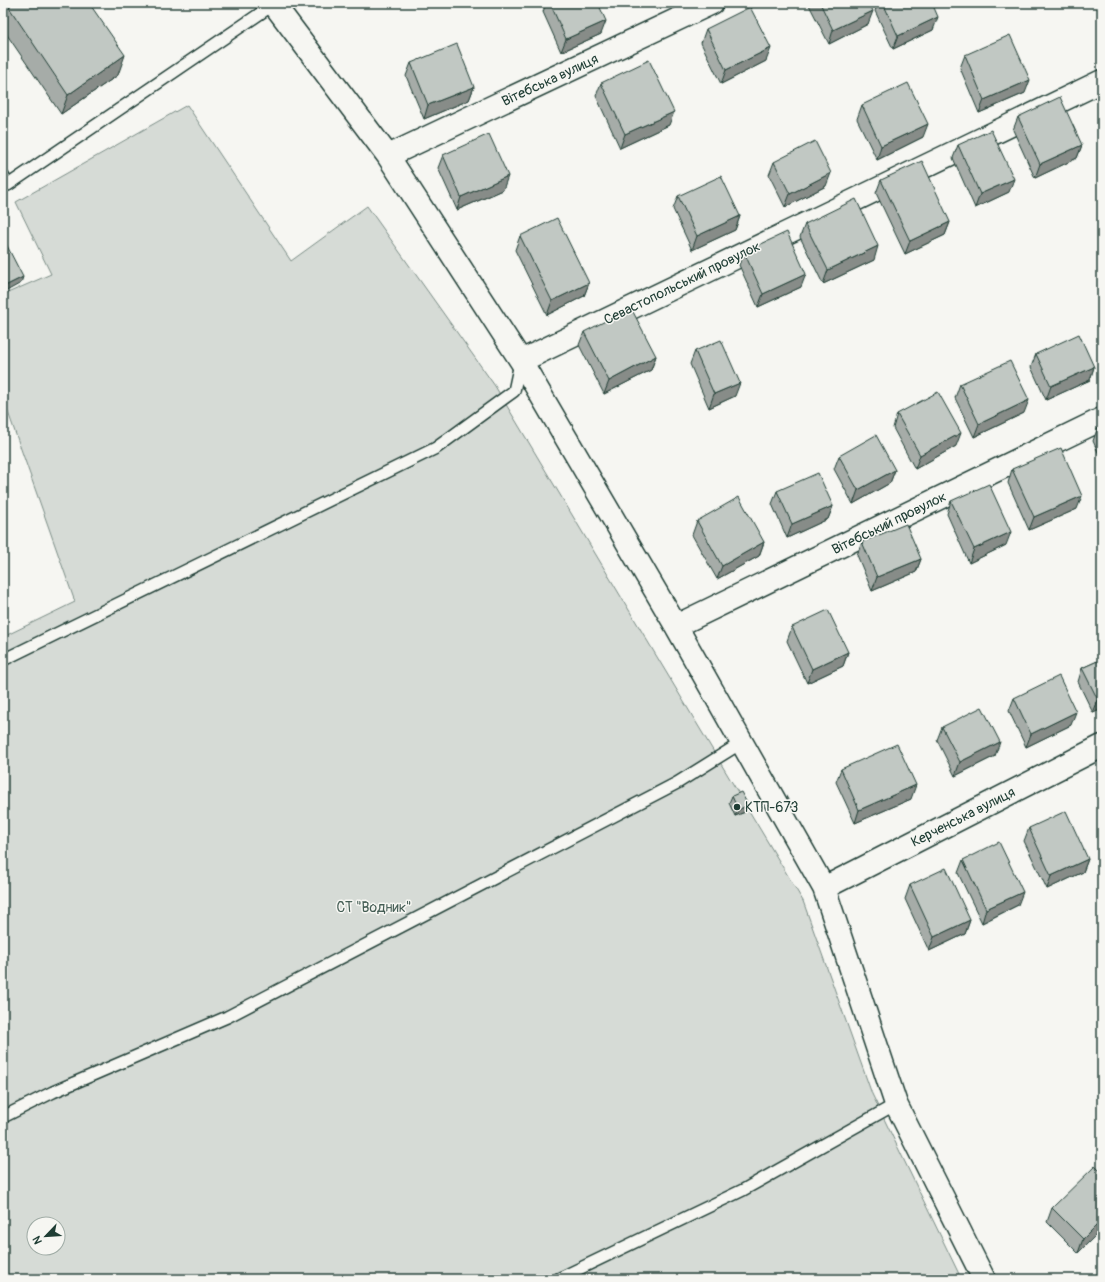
<svg xmlns="http://www.w3.org/2000/svg" width="1105" height="1282" viewBox="0 0 1105 1282" font-family="Pangolin,sans-serif">
	<style>
		.green { fill: #d6dbd6; stroke: #7a8c85; fill-rule: evenodd }
		.lines { fill: none; stroke-linecap: round; stroke-linejoin: round }
		.lane-casing { stroke: #1f3d34; stroke-width: 14 }
		.street-casing { stroke: #1f3d34; stroke-width: 25 }
		.lane { stroke: #f6f6f2; stroke-width: 11 }
		.street { stroke: #f6f6f2; stroke-width: 22 }
		.wall { fill: #a6aca8; stroke: #1f3d34 }
		.shaded-wall { fill: #878c88; stroke: #1f3d34 }
		.building { fill: #c1c8c3; stroke: #1f3d34 }
		.poi-dot { fill: #1f3d34; stroke: #f6f6f2; stroke-width: 1.5 }
		.labels { text-anchor: middle; dominant-baseline: central; stroke-width: 3; stroke-linejoin: round; paint-order: stroke }
		.street-label { font-size: 14px; fill: #1f3d34; stroke: #f6f6f2 }
		.poi-label { font-size: 14px; fill: #1f3d34; stroke: #f6f6f2; text-anchor: start }
		.park-label { font-size: 14px; fill: #445d54; stroke: #f6f6f2 }
	</style>
	<rect width="100%" height="100%" fill="#f6f6f2"/>
	<filter id="ink" filterUnits="userSpaceOnUse"><feTurbulence type="fractalNoise" baseFrequency=".025" numOctaves="2"/><feDisplacementMap in="SourceGraphic" scale="8" xChannelSelector="R" yChannelSelector="G"/><feConvolveMatrix kernelMatrix="1 2 1 2 8 2 1 2 1" color-interpolation-filters="sRGB"/></filter>
	<g filter="url(#ink)">
		<path class="green" d="M 187,105 L 291,261 L 367,206 L 495,386 L 803,901 L 872,1094 L 959,1274 L 958,1279 L 3,1279 L 3,637 L 75,602 L 3,398 L 3,295 L 51,274 L 16,202 ZM 34,1224 L 58,1224 L 58,1248 L 34,1248 Z"/>
		<g class="lines">
			<defs>
				<path id="lane" d="M 3,176 L 8,185 L 274,4
					M 3,660 L 436,448 L 514,391 L 520,363
					M 3,1117 L 53,1092 L 227,1017 L 677,783 L 741,743
					M 558,1279 L 743,1190 L 896,1104"/>
				<path id="street" d="M 273,3 L 388,156 L 521,361 L 676,626 L 824,888 L 896,1104 L 984,1279
					M 388,156 L 712,3
					M 521,361 L 1102,81
					M 676,626 L 1102,419
					M 824,888 L 1102,746"/>
			</defs>
			<use href="#lane" class="lane-casing"/>
			<use href="#street" class="street-casing"/>
			<use href="#lane" class="lane"/>
			<use href="#street" class="street"/>
		</g>
		<path class="wall" d="M 3,3 L 89,3 L 118,75 L 61,114 L 3,29 Z
			M 546,3 L 598,3 L 601,34 L 561,52 L 543,12 Z
			M 655,3 L 670,3 L 657,9 Z
			M 808,3 L 869,3 L 868,24 L 829,44 Z
			M 878,3 L 932,3 L 933,30 L 893,49 L 875,11 Z
			M 706,29 L 766,61 L 721,84 L 701,43 Z
			M 965,55 L 1025,93 L 979,113 L 960,68 Z
			M 411,63 L 474,87 L 469,100 L 424,119 L 406,76 Z
			M 601,83 L 669,125 L 620,148 L 596,96 Z
			M 862,105 L 923,137 L 877,160 L 857,119 Z
			M 1018,117 L 1082,145 L 1077,158 L 1035,178 L 1013,130 Z
			M 958,145 L 1009,192 L 975,208 L 953,158 Z
			M 443,155 L 503,190 L 457,210 L 438,168 Z
			M 774,162 L 826,186 L 785,207 L 769,175 Z
			M 881,180 L 950,222 L 945,235 L 905,254 L 876,193 Z
			M 678,196 L 740,216 L 735,230 L 692,250 L 673,209 Z
			M 805,224 L 874,260 L 823,284 L 800,237 Z
			M 520,236 L 589,283 L 584,296 L 547,315 L 515,250 Z
			M 744,252 L 801,287 L 758,307 L 739,265 Z
			M 584,332 L 656,356 L 651,370 L 604,394 L 579,345 Z
			M 695,351 L 735,396 L 709,408 L 690,364 Z
			M 1036,354 L 1094,367 L 1090,380 L 1046,400 L 1031,367 Z
			M 960,384 L 1024,413 L 974,437 L 955,398 Z
			M 897,414 L 956,446 L 915,469 L 893,428 Z
			M 1102,425 L 1102,461 L 1093,441 L 1098,427 Z
			M 839,456 L 895,470 L 890,483 L 853,504 L 834,469 Z
			M 1012,469 L 1077,509 L 1029,530 L 1008,483 Z
			M 777,491 L 833,506 L 828,519 L 787,538 L 772,504 Z
			M 951,501 L 1006,545 L 969,563 L 947,514 Z
			M 697,521 L 764,542 L 759,556 L 717,579 L 692,535 Z
			M 862,542 L 921,559 L 916,572 L 872,591 L 857,555 Z
			M 792,627 L 848,652 L 843,666 L 807,683 L 787,641 Z
			M 1102,659 L 1102,709 L 1093,713 L 1078,682 L 1082,668 Z
			M 1014,698 L 1071,725 L 1026,747 L 1009,711 Z
			M 942,727 L 995,756 L 955,776 L 937,740 Z
			M 841,769 L 911,799 L 855,823 L 836,782 Z
			M 732,796 L 745,812 L 735,816 L 729,803 Z
			M 1029,828 L 1088,859 L 1083,872 L 1047,889 L 1024,841 Z
			M 963,860 L 1018,905 L 982,923 L 958,873 Z
			M 910,885 L 970,920 L 965,934 L 929,951 L 905,899 Z
			M 1102,1173 L 1102,1229 L 1078,1253 L 1047,1222 L 1052,1208 Z"/>
		<path class="shaded-wall" d="M 659,3 L 670,3 L 657,9 Z
			M 873,11 L 868,24 L 829,44 L 833,30 Z
			M 938,17 L 933,30 L 893,49 L 898,36 Z
			M 606,21 L 601,34 L 561,52 L 566,39 Z
			M 771,48 L 766,61 L 721,84 L 726,70 Z
			M 125,55 L 118,75 L 61,114 L 68,95 Z
			M 1030,80 L 1025,93 L 979,113 L 984,100 Z
			M 474,87 L 469,100 L 424,119 L 428,105 Z
			M 674,112 L 669,125 L 620,148 L 625,134 Z
			M 928,124 L 923,137 L 877,160 L 881,146 Z
			M 1082,145 L 1077,158 L 1035,178 L 1040,164 Z
			M 831,173 L 826,186 L 785,207 L 790,194 Z
			M 508,176 L 503,190 L 457,210 L 461,197 Z
			M 1014,179 L 1009,192 L 975,208 L 980,194 Z
			M 740,216 L 735,230 L 692,250 L 697,236 Z
			M 950,222 L 945,235 L 905,254 L 910,241 Z
			M 878,246 L 874,260 L 823,284 L 828,270 Z
			M 806,274 L 801,287 L 758,307 L 763,294 Z
			M 23,277 L 21,283 L 3,293 L 3,287 Z
			M 589,283 L 584,296 L 547,315 L 552,301 Z
			M 656,356 L 651,370 L 604,394 L 609,381 Z
			M 1094,367 L 1090,380 L 1046,400 L 1051,386 Z
			M 740,383 L 735,396 L 709,408 L 714,394 Z
			M 1029,400 L 1024,413 L 974,437 L 979,424 Z
			M 961,433 L 956,446 L 915,469 L 920,455 Z
			M 895,470 L 890,483 L 853,504 L 858,490 Z
			M 1082,496 L 1077,509 L 1029,530 L 1034,517 Z
			M 833,506 L 828,519 L 787,538 L 792,524 Z
			M 1011,532 L 1006,545 L 969,563 L 974,549 Z
			M 764,542 L 759,556 L 717,579 L 722,566 Z
			M 921,559 L 916,572 L 872,591 L 877,577 Z
			M 848,652 L 843,666 L 807,683 L 812,669 Z
			M 1102,698 L 1102,709 L 1093,713 L 1098,700 Z
			M 1076,712 L 1071,725 L 1026,747 L 1031,734 Z
			M 1000,742 L 995,756 L 955,776 L 960,762 Z
			M 916,785 L 911,799 L 855,823 L 859,810 Z
			M 748,805 L 745,812 L 735,816 L 738,810 Z
			M 1088,859 L 1083,872 L 1047,889 L 1051,876 Z
			M 1023,892 L 1018,905 L 982,923 L 986,909 Z
			M 970,920 L 965,934 L 929,951 L 934,937 Z
			M 1102,1220 L 1102,1229 L 1078,1253 L 1083,1239 Z"/>
		<path class="building" d="M 6,3 L 89,3 L 125,55 L 68,95 Z
			M 550,3 L 598,3 L 606,21 L 566,39 Z
			M 820,3 L 869,3 L 873,11 L 833,30 Z
			M 883,3 L 932,3 L 938,17 L 898,36 Z
			M 750,7 L 771,48 L 726,70 L 706,29 Z
			M 1010,35 L 1030,80 L 984,100 L 965,55 Z
			M 457,44 L 474,87 L 428,105 L 411,63 Z
			M 649,60 L 674,112 L 625,134 L 601,83 Z
			M 908,83 L 928,124 L 881,146 L 862,105 Z
			M 1060,97 L 1082,145 L 1040,164 L 1018,117 Z
			M 991,130 L 1014,179 L 980,194 L 958,145 Z
			M 489,134 L 508,176 L 461,197 L 443,155 Z
			M 815,141 L 831,173 L 790,194 L 774,162 Z
			M 922,161 L 950,222 L 910,241 L 881,180 Z
			M 721,176 L 740,216 L 697,236 L 678,196 Z
			M 856,199 L 878,246 L 828,270 L 805,224 Z
			M 557,218 L 589,283 L 552,301 L 520,236 Z
			M 787,232 L 806,274 L 763,294 L 744,252 Z
			M 3,238 L 23,277 L 3,287 Z
			M 631,308 L 656,356 L 609,381 L 584,332 Z
			M 1079,334 L 1094,367 L 1051,386 L 1036,354 Z
			M 721,340 L 740,383 L 714,394 L 695,351 Z
			M 1010,361 L 1029,400 L 979,424 L 960,384 Z
			M 938,392 L 961,433 L 920,455 L 897,414 Z
			M 1102,425 L 1102,437 L 1098,427 Z
			M 876,435 L 895,470 L 858,490 L 839,456 Z
			M 1061,448 L 1082,496 L 1034,517 L 1012,469 Z
			M 818,473 L 833,506 L 792,524 L 777,491 Z
			M 989,484 L 1011,532 L 974,549 L 951,501 Z
			M 739,497 L 764,542 L 722,566 L 697,521 Z
			M 906,524 L 921,559 L 877,577 L 862,542 Z
			M 828,610 L 848,652 L 812,669 L 792,627 Z
			M 1102,659 L 1102,698 L 1098,700 L 1082,668 Z
			M 1059,676 L 1076,712 L 1031,734 L 1014,698 Z
			M 982,707 L 1000,742 L 960,762 L 942,727 Z
			M 897,744 L 916,785 L 859,810 L 841,769 Z
			M 741,792 L 748,805 L 738,810 L 732,796 Z
			M 1066,811 L 1088,859 L 1051,876 L 1029,828 Z
			M 999,842 L 1023,892 L 986,909 L 963,860 Z
			M 946,868 L 970,920 L 934,937 L 910,885 Z
			M 1095,1166 L 1102,1173 L 1102,1220 L 1083,1239 L 1052,1208 Z"/>
	</g>
	<circle class="poi-dot" cx="737" cy="807" r="4"/>
	<g class="labels">
		<g class="street-label">
			<text transform="translate(550 80) rotate(-25)">Вітебська вулиця</text>
			<text transform="translate(682 283) rotate(-26)">Севастопольський провулок</text>
			<text transform="translate(889 523) rotate(-26)">Вітебський провулок</text>
			<text transform="translate(963 817) rotate(-27)">Керченська вулиця</text>
		</g>
		<g class="poi-label">
			<text x="745" y="807">КТП-673</text>
		</g>
		<g class="park-label">
			<text x="374" y="907">СТ "Водник"</text>
		</g>
	</g>
	<rect width="1105" height="1282" fill="none" stroke="#f6f6f2" stroke-width="16"/>
	<rect x="8" y="8" width="1089" height="1266" fill="none" stroke="#1f3d34" stroke-width="1.5" filter="url(#ink)"/>
	<g transform="translate(46 1236) rotate(245)"><circle r="19" fill="#f6f6f2" stroke="#a0aca6"/>
	<path d="M0-3L7 15L0 10L-7 15Z" fill="#1f3d34"/>
	<text y="-6" font-size="11" font-weight="bold" text-anchor="middle" fill="#1f3d34">N</text>
	</g>
</svg>
